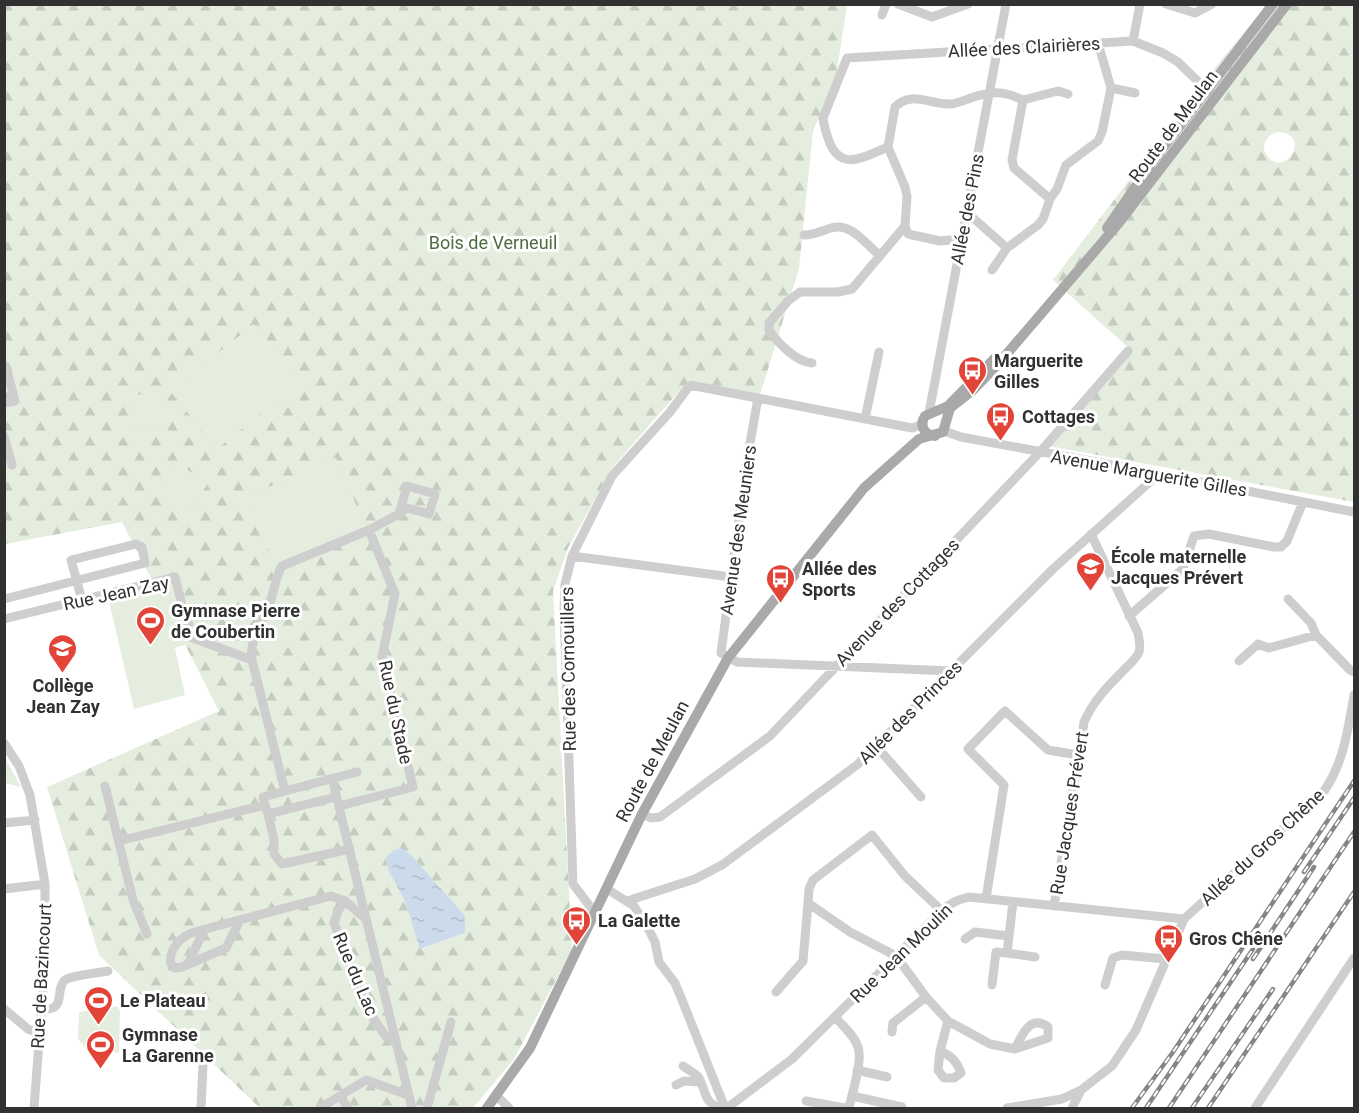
<svg xmlns="http://www.w3.org/2000/svg" width="1359" height="1113" viewBox="0 0 1359 1113" font-family="Roboto,sans-serif">
	<style>
		.forest { fill: url(#forest-firs); fill-rule: evenodd }
		.park { fill: url(#park-crowns) }
		.garden { fill: #e5eddf }
		.water { fill: url(#water-ripples) }
		.lines { fill: none; stroke-linecap: round; stroke-linejoin: round }
		.minor { stroke: #cecece; stroke-width: 9 }
		.major { stroke: #a9a9a9; stroke-width: 10 }
		.rail-casing { stroke: #868686; stroke-width: 4.5 }
		.rail { stroke: #fff; stroke-width: 2; stroke-dasharray: 7; stroke-linecap: butt }
		.labels { text-anchor: middle; dominant-baseline: central; stroke-width: 6; stroke-linejoin: round; paint-order: stroke }
		.street-label { font-size: 18px; fill: #313131; stroke: #fff }
		.park-label { font-size: 18px; fill: #4d6c3e; stroke: #fff }
		.poi-label { font-size: 18px; font-weight: bold; fill: #313131; stroke: #fff; text-anchor: start }
	</style>
	<defs>
		<pattern id="forest-firs" width="22" height="20" patternUnits="userSpaceOnUse" patternTransform="scale(1.5)"><rect width="22" height="20" fill="#e5eddf"/><path d="M5 1l3.5 6h-7zM16 11l3.5 6h-7z" fill="#c5ccc0"/></pattern>
		<pattern id="park-crowns" width="20" height="18" patternUnits="userSpaceOnUse" patternTransform="scale(1.5)"><rect width="20" height="18" fill="#e5eddf"/><path d="M2 6a3 3 0 1 1 6 0M12 15a3 3 0 1 1 6 0" fill="none" stroke="#c5ccc0"/></pattern>
		<pattern id="water-ripples" width="26" height="14" patternUnits="userSpaceOnUse" patternTransform="scale(1.5)"><rect width="26" height="14" fill="#ccdbec"/><path d="M2 4q2-2 4 0t4 0M15 11q2-2 4 0t4 0" fill="none" stroke="#b0bccb"/></pattern>
	</defs>
	<rect width="100%" height="100%" fill="#fff"/>
	<path class="forest" d="M 5,5 L 847,5 L 836,77 L 813,131 L 799,268 L 760,395 L 689,380 L 612,468 L 568,548 L 553,591 L 572,950 L 514,1059 L 473,1108 L 260,1108 L 99,955 L 47,787 L 219,711 L 122,522 L 5,544 ZM 386,857 L 465,933 L 421,949 L 405,901 L 389,872 Z
		M 1267,5 L 1354,5 L 1354,502 L 1048,446 L 1131,350 L 1053,280 L 1221,60 ZM 1278,132 C 1312,133 1287,178 1268,157 C 1259,147 1266,135 1278,132 Z"/>
	<path class="park" d="M 5,758 L 21,787 L 5,783 Z"/>
	<path class="garden" d="M 254,324 L 301,381 L 217,449 L 170,391 Z
		M 131,394 L 164,396 L 162,432 L 128,431 Z
		M 336,458 L 366,527 L 275,566 L 245,497 Z
		M 177,463 L 208,483 L 189,514 L 157,495 Z
		M 170,584 L 188,644 L 175,648 L 185,695 L 134,709 L 108,597 Z
		M 120,1006 L 119,1053 L 86,1048 L 78,1039 L 79,1012 Z"/>
	<path class="water" d="M 401,848 L 411,855 L 465,916 L 465,933 L 420,949 L 405,901 L 389,872 L 386,857 L 394,850 Z"/>
	<g class="lines">
		<path class="minor" d="M 898,4 L 932,17 L 968,4
			M 1166,4 L 1195,13 L 1212,4
			M 882,15 L 886,4
			M 1133,41 L 1140,4
			M 1111,88 L 1135,93
			M 1023,100 L 1058,91 L 1068,94
			M 888,147 C 865,156 841,173 829,141 C 826,133 824,126 823,118 L 847,58 L 1133,41 L 1163,53 L 1178,62 L 1212,95
			M 966,215 L 972,217 L 1007,248
			M 804,235 C 814,235 821,231 831,228 C 851,222 866,244 879,255
			M 961,239 L 940,241 L 908,234 L 905,226 L 907,196 L 905,187 L 888,147 L 895,107 C 911,90 931,105 950,104 C 956,104 962,101 968,99 C 990,91 1002,90 1023,100 L 1012,160 L 1014,168 L 1050,199
			M 992,270 L 1007,248 L 1038,225 L 1043,219 L 1050,199 L 1057,189 L 1066,165 L 1098,141 L 1102,132 L 1111,88 L 1098,43
			M 812,363 C 796,362 778,343 769,330 L 769,323 L 788,301 L 800,292 L 838,292 L 852,289 L 905,226
			M 4,368 L 6,367 L 15,401 L 4,403
			M 758,398 L 747,460 L 721,653 L 737,662 L 951,671
			M 929,413 L 1006,4
			M 865,419 L 879,352
			M 944,431 L 961,437 L 1156,473 L 1354,512
			M 4,436 L 12,465
			M 572,556 L 731,577
			M 4,599 L 145,563 L 142,547 L 136,544 L 71,560 L 82,600
			M 1288,599 L 1311,623 L 1316,635
			M 1129,616 L 1183,569 L 1194,536 L 1209,534 L 1274,547 L 1281,547 L 1287,541 L 1303,502
			M 4,619 L 175,577 L 190,637 L 252,660
			M 1239,661 L 1258,644 L 1269,648 L 1316,635 L 1350,670 L 1354,672
			M 4,743 L 19,766 L 30,795 L 45,884 L 45,964 L 34,1108
			M 876,746 L 921,797
			M 357,772 L 285,791 L 252,660 C 249,637 263,623 270,602 C 275,589 275,578 282,566 L 369,530 L 399,514 L 407,486 L 435,494 L 429,514 L 407,508 L 399,514
			M 332,778 L 412,1108
			M 105,786 L 133,900 L 147,934
			M 265,805 L 263,797 L 285,791
			M 339,806 L 413,787 L 382,657 L 395,594 L 369,530
			M 268,814 L 274,840 L 274,854 L 282,864 L 350,849
			M 642,814 L 651,818 L 660,817 L 770,736 L 1040,452 L 1128,351
			M 4,823 L 35,820
			M 119,841 L 265,805 L 268,814 L 336,797
			M 4,889 L 45,884
			M 607,889 L 634,906 L 647,926 L 655,942 L 659,962 L 675,983 L 682,1000 L 725,1108
			M 986,899 L 1004,785 L 968,749 L 1005,711 L 1048,750 L 1078,755
			M 345,901 L 338,911 L 334,923 L 367,1009 L 386,1037 L 396,1040
			M 627,901 L 695,879 L 722,865 L 857,765 L 1054,568 L 1152,480 L 1156,473
			M 1013,902 L 1007,953 L 1035,957
			M 1054,906 L 1084,722 C 1093,702 1105,689 1121,673 C 1126,667 1136,660 1139,652 C 1141,646 1139,639 1138,633 L 1091,534
			M 942,911 L 905,876 L 872,835 L 813,880 L 809,889 L 808,903 L 850,932 L 896,956 L 926,997 L 948,1021 L 990,1044 L 1015,1049 L 1048,1038 L 1048,1027 C 1030,1014 1022,1035 1015,1049
			M 595,913 L 573,884 L 564,610 L 565,584 L 572,556 L 612,476 L 670,412 L 690,385 L 907,427 L 913,428 L 922,424
			M 240,920 L 226,948 L 182,967 L 175,968 L 171,964 C 168,950 181,936 194,932 L 331,896 L 345,901 L 366,919
			M 965,939 L 975,932 L 1009,936
			M 188,964 L 204,930
			M 992,985 L 996,952 L 1007,953
			M 1105,985 L 1113,958 L 1122,955 L 1166,959
			M 776,992 L 803,961 L 808,903
			M 4,1009 L 28,1029 L 39,1033
			M 41,1009 C 68,1012 54,989 65,980 C 73,975 98,973 108,971
			M 835,1017 C 843,1026 854,1035 858,1047 C 863,1061 852,1093 849,1108
			M 892,1032 L 893,1023 L 926,997
			M 940,1051 C 952,1056 957,1062 961,1073 L 954,1078 L 944,1078 L 938,1070 L 940,1051 L 948,1021
			M 683,1066 C 688,1070 696,1073 699,1078 C 706,1091 704,1103 720,1108
			M 857,1070 L 887,1077
			M 676,1085 L 684,1081 L 700,1082
			M 340,1096 L 348,1108
			M 852,1096 L 902,1107
			M 501,1100 L 509,1108
			M 806,1101 L 845,1108
			M 201,1108 L 203,1064
			M 320,1108 L 366,1080 L 408,1095
			M 427,1108 L 451,1022
			M 727,1108 L 792,1059 L 942,911 C 950,903 957,900 969,897 L 1184,919
			M 1007,1108 L 1062,1099 L 1081,1090 L 1112,1066 L 1136,1030 L 1184,919 L 1325,790 C 1344,761 1348,729 1354,695
			M 1072,1108 L 1081,1090
			M 1255,1108 L 1354,958"/>
		<path class="major" d="M 1107,228 L 1156,157 L 1273,4
			M 935,436 C 924,435 919,425 925,416 L 948,406 L 996,357
			M 487,1108 L 530,1048 L 642,814 L 728,658 L 864,488 L 919,439 L 943,432 L 950,408 L 973,390 L 999,363 L 1118,224 L 1287,4"/>
		<defs>
			<path id="rail" d="M 1304,872 L 1354,798
				M 1253,959 L 1314,867
				M 1132,1108 L 1173,1052 L 1354,781
				M 1146,1108 L 1253,949
				M 1169,1108 L 1354,832
				M 1192,1108 L 1273,989
				M 1208,1108 L 1354,892"/>
		</defs>
		<use href="#rail" class="rail-casing"/>
		<use href="#rail" class="rail"/>
	</g>
	<defs>
		<symbol id="bus-pin" viewBox="-11 -11 22 30"><path d="M0 17L-7.5 6A9.5 9.5 0 1 1 7.5 6Z" fill="#e24438" stroke="#fff"/><path d="M-5-6H5V4H4V6H2V4H-2V6H-4V4H-5ZM-3.5-4V0h7V-4ZM-3.5 1.2v1.5H-2V1.2ZM2 1.2v1.5H3.5V1.2Z" fill="#fff"/></symbol>
		<symbol id="school-pin" viewBox="-11 -11 22 30"><path d="M0 17L-7.5 6A9.5 9.5 0 1 1 7.5 6Z" fill="#e24438" stroke="#fff"/><path d="M0-5L7-2L0 1L-7-2ZM-4 1L0 2.5L4 1V4Q0 6-4 4Z" fill="#fff"/></symbol>
		<symbol id="stadium-pin" viewBox="-11 -11 22 30"><path d="M0 17L-7.5 6A9.5 9.5 0 1 1 7.5 6Z" fill="#e24438" stroke="#fff"/><path d="M0-5a6.5 5 0 1 0 0 10a6.5 5 0 1 0 0-10ZM-3.5-1.8h7v3.6h-7Z" fill="#fff"/></symbol>
	</defs>
	<g fill-rule="evenodd">
		<use href="#bus-pin" x="956" y="354" width="33" height="45"/>
		<use href="#bus-pin" x="984" y="400" width="33" height="45"/>
		<use href="#school-pin" x="1074" y="550" width="33" height="45"/>
		<use href="#bus-pin" x="764" y="562" width="33" height="45"/>
		<use href="#stadium-pin" x="134" y="604" width="33" height="45"/>
		<use href="#school-pin" x="46" y="632" width="33" height="45"/>
		<use href="#bus-pin" x="560" y="904" width="33" height="45"/>
		<use href="#bus-pin" x="1152" y="922" width="33" height="45"/>
		<use href="#stadium-pin" x="82" y="984" width="33" height="45"/>
		<use href="#stadium-pin" x="84" y="1028" width="33" height="45"/>
	</g>
	<g class="labels">
		<g class="street-label">
			<text transform="translate(1024 47) rotate(-3)">Allée des Clairières</text>
			<text transform="translate(1173 126) rotate(-53)">Route de Meulan</text>
			<text transform="translate(967 209) rotate(-79)">Allée des Pins</text>
			<text transform="translate(1149 473) rotate(10)">Avenue Marguerite Gilles</text>
			<text transform="translate(738 530) rotate(-82)">Avenue des Meuniers</text>
			<text transform="translate(116 593) rotate(-12)">Rue Jean Zay</text>
			<text transform="translate(897 602) rotate(-46)">Avenue des Cottages</text>
			<text transform="translate(568 669) rotate(-91)">Rue des Cornouillers</text>
			<text transform="translate(396 712) rotate(78)">Rue du Stade</text>
			<text transform="translate(910 712) rotate(-45)">Allée des Princes</text>
			<text transform="translate(652 761) rotate(-62)">Route de Meulan</text>
			<text transform="translate(1069 813) rotate(-81)">Rue Jacques Prévert</text>
			<text transform="translate(1262 847) rotate(-43)">Allée du Gros Chêne</text>
			<text transform="translate(901 953) rotate(-44)">Rue Jean Moulin</text>
			<text transform="translate(356 974) rotate(67)">Rue du Lac</text>
			<text transform="translate(41 976) rotate(-87)">Rue de Bazincourt</text>
		</g>
		<g class="park-label">
			<text x="493" y="242">Bois de Verneuil</text>
		</g>
		<g class="poi-label">
			<text x="994" y="360">Marguerite<tspan x="994" dy="21">Gilles</tspan></text>
			<text x="1022" y="416">Cottages</text>
			<text x="1111" y="556">École maternelle<tspan x="1111" dy="21">Jacques Prévert</tspan></text>
			<text x="802" y="568">Allée des<tspan x="802" dy="21">Sports</tspan></text>
			<text x="171" y="610">Gymnase Pierre<tspan x="171" dy="21">de Coubertin</tspan></text>
			<text x="63" y="685" text-anchor="middle">Collège<tspan x="63" dy="21">Jean Zay</tspan></text>
			<text x="598" y="920">La Galette</text>
			<text x="1189" y="938">Gros Chêne</text>
			<text x="120" y="1000">Le Plateau</text>
			<text x="122" y="1034">Gymnase<tspan x="122" dy="21">La Garenne</tspan></text>
		</g>
	</g>
	<rect width="1359" height="1113" fill="none" stroke="#313131" stroke-width="12"/>
</svg>
